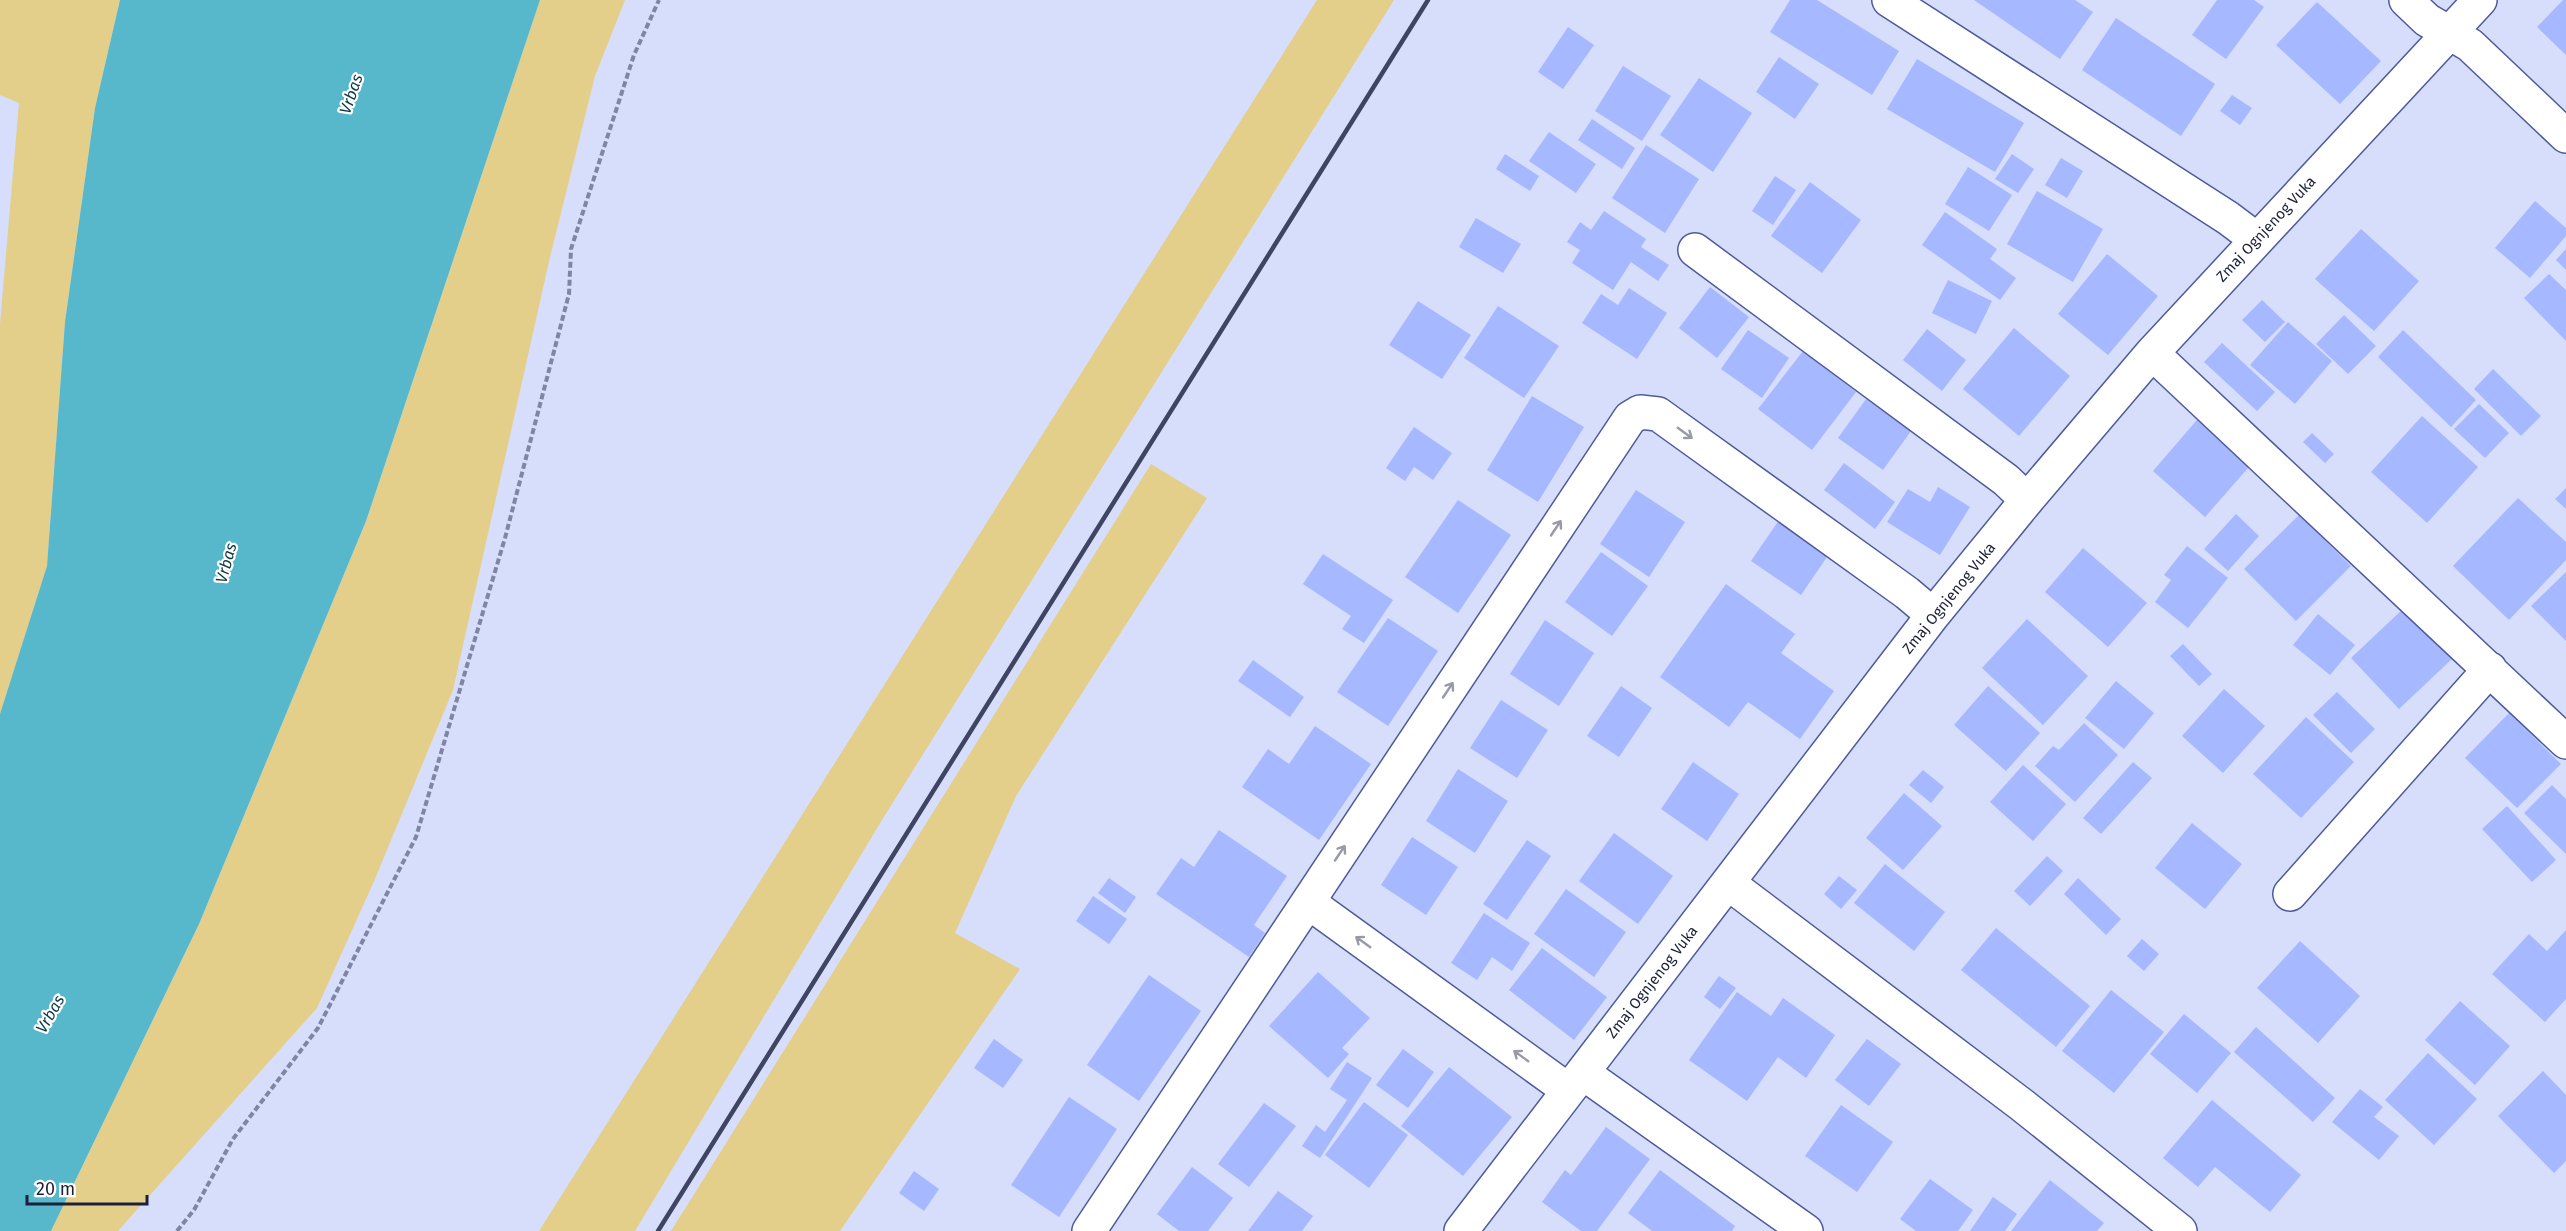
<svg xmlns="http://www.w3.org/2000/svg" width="2566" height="1231" viewBox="0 0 2566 1231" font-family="'Fira Sans',sans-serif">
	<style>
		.green { fill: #e3ce8a }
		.water { fill: #57b7cb }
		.building { fill: #a6b8ff }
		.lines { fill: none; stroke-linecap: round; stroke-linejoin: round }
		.minor-casing { stroke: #4e5b9b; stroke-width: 36 }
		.path { stroke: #7f85a2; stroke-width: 4; stroke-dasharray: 6 3; stroke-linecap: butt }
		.minor { stroke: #fff; stroke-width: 33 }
		.rail { stroke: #3f4460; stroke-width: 4.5 }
		.oneway { stroke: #989ba7 }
		.labels { text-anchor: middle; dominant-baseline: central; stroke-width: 4.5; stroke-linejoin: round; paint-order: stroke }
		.street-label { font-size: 15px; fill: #1b203b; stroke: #fff }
		.water-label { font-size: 16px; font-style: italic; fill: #0a3841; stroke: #fff }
	</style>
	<rect width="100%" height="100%" fill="#d6defc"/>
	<path class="green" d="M 0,0 L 120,0 L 95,108 L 65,322 L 47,566 L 0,714 L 0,324 L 19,103 L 0,95 Z
		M 540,0 L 625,0 L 595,76 L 550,257 L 453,690 L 375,879 L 317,1008 L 118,1231 L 51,1231 L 199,924 L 366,521 Z
		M 1317,0 L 1394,0 L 882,820 L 635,1231 L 539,1231 Z
		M 1151,464 L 1207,498 L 1016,796 L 955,933 L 1020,969 L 840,1231 L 671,1231 Z"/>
	<path class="water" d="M 120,0 L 540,0 L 366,521 L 199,924 L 51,1231 L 0,1231 L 0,714 L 47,566 L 65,322 L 95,108 Z"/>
	<path class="building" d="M 1790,0 L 1817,0 L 1899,51 L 1872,95 L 1770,32 Z
		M 1974,0 L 2075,0 L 2093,12 L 2060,59 Z
		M 2217,0 L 2254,0 L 2264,7 L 2226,59 L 2192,35 Z
		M 2563,0 L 2566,0 L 2566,55 L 2537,27 Z
		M 2317,2 L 2381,61 L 2340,104 L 2276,45 Z
		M 2116,18 L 2215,84 L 2181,136 L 2082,70 Z
		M 1568,27 L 1594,45 L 1563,89 L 1538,72 Z
		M 1779,57 L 1819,84 L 1795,119 L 1756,92 Z
		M 1917,59 L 2024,123 L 1995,172 L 1887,109 Z
		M 1623,66 L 1671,96 L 1642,141 L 1595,111 Z
		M 1699,78 L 1752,113 L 1713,172 L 1660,135 Z
		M 2232,95 L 2252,108 L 2240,125 L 2220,111 Z
		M 1592,119 L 1635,148 L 1622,169 L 1578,140 Z
		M 1549,132 L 1596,164 L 1576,193 L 1529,161 Z
		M 1646,145 L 1699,179 L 1665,233 L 1612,198 Z
		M 1505,154 L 1539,176 L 1530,191 L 1496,169 Z
		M 2012,154 L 2034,169 L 2018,193 L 1995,179 Z
		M 2061,158 L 2083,171 L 2067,198 L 2045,185 Z
		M 1968,167 L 2012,195 L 1989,231 L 1945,204 Z
		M 1775,176 L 1796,190 L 1773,225 L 1752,211 Z
		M 1810,182 L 1861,220 L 1822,273 L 1771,236 Z
		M 2037,191 L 2103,229 L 2073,282 L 2007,244 Z
		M 2535,201 L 2566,228 L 2566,236 L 2530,278 L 2495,248 Z
		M 1604,211 L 1646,239 L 1641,247 L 1669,265 L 1658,281 L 1631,262 L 1613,290 L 1572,263 L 1580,250 L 1567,242 L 1580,222 L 1591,230 Z
		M 1945,212 L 1997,249 L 1990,259 L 2016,278 L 2000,300 L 1922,245 Z
		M 1476,218 L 1521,244 L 1503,273 L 1459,247 Z
		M 2361,229 L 2419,281 L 2374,331 L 2315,279 Z
		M 2566,249 L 2566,270 L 2556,260 Z
		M 2107,254 L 2158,296 L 2108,355 L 2058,314 Z
		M 2549,274 L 2566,290 L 2566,341 L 2524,298 Z
		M 1948,280 L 1992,301 L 1976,334 L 1932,313 Z
		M 1710,287 L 1749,317 L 1717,358 L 1679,328 Z
		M 1629,288 L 1667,313 L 1637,359 L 1582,323 L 1601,294 L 1618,305 Z
		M 2262,300 L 2285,322 L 2265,342 L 2242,320 Z
		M 1418,301 L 1471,335 L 1442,379 L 1389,345 Z
		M 1498,306 L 1559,346 L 1524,398 L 1464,358 Z
		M 2344,315 L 2376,346 L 2348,374 L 2316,344 Z
		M 2288,322 L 2332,361 L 2295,404 L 2250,365 Z
		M 2014,328 L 2070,376 L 2019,436 L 1963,389 Z
		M 1927,329 L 1966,360 L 1942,391 L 1903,360 Z
		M 1748,330 L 1789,358 L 1762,398 L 1721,369 Z
		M 2403,330 L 2476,400 L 2451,427 L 2378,357 Z
		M 2222,343 L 2275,392 L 2257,411 L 2204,362 Z
		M 1803,351 L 1856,392 L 1812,450 L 1758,409 Z
		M 2493,369 L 2541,416 L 2521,436 L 2474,389 Z
		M 1532,396 L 1584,427 L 1538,502 L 1487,470 Z
		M 1866,399 L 1911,431 L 1883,470 L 1838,438 Z
		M 2479,404 L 2509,433 L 2485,458 L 2454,429 Z
		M 2203,413 L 2256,459 L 2205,517 L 2153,471 Z
		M 2422,416 L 2478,467 L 2427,523 L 2371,472 Z
		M 1414,427 L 1452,453 L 1433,480 L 1414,467 L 1405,481 L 1386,468 Z
		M 2312,433 L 2334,454 L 2325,463 L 2303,442 Z
		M 1844,463 L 1895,502 L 1875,529 L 1824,490 Z
		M 1938,487 L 1970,507 L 1940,555 L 1887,522 L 1908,489 L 1930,502 Z
		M 2566,488 L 2566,509 L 2555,499 Z
		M 1636,490 L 1685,522 L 1649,577 L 1600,544 Z
		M 2518,498 L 2566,542 L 2566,560 L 2509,620 L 2453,566 Z
		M 1458,500 L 1511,535 L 1458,613 L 1405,577 Z
		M 2236,514 L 2259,536 L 2228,571 L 2204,549 Z
		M 2299,515 L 2351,566 L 2296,621 L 2244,569 Z
		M 1779,520 L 1829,554 L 1801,595 L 1751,561 Z
		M 2187,546 L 2228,578 L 2188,628 L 2155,602 L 2171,580 L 2164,575 Z
		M 2083,548 L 2147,603 L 2108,647 L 2045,592 Z
		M 1601,552 L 1648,586 L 1612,636 L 1565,602 Z
		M 1323,554 L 1393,600 L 1364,643 L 1342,629 L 1351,616 L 1303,584 Z
		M 2566,572 L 2566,641 L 2531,606 Z
		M 1726,584 L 1795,634 L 1781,653 L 1834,691 L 1800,739 L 1748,702 L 1729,727 L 1660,677 Z
		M 2404,608 L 2453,658 L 2399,709 L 2351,658 Z
		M 2318,614 L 2355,645 L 2330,675 L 2293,645 Z
		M 1388,618 L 1438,651 L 1388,726 L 1337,692 Z
		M 2027,619 L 2088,676 L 2043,725 L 1982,668 Z
		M 1545,620 L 1594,653 L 1559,706 L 1510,674 Z
		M 2183,644 L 2212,674 L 2199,686 L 2170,656 Z
		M 1253,660 L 1304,697 L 1290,717 L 1238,681 Z
		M 2116,681 L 2154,713 L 2124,749 L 2085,718 Z
		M 1621,686 L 1652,708 L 1619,757 L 1587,736 Z
		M 1988,686 L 2040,733 L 2006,771 L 1954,725 Z
		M 2224,689 L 2265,726 L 2223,773 L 2182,736 Z
		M 2337,692 L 2375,729 L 2351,753 L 2313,715 Z
		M 1501,700 L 1548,730 L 1517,778 L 1470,748 Z
		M 2509,713 L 2561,764 L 2517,808 L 2465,758 Z
		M 2306,717 L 2354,762 L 2301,818 L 2253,774 Z
		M 2084,723 L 2118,755 L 2075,802 L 2035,766 L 2053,746 L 2059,750 Z
		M 1315,726 L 1371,764 L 1319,840 L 1242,787 L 1268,749 L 1289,764 Z
		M 1693,762 L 1739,794 L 1707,841 L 1661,809 Z
		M 2133,762 L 2152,778 L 2101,834 L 2083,818 Z
		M 2023,765 L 2066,804 L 2033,841 L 1990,802 Z
		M 1458,769 L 1508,801 L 1475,853 L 1426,821 Z
		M 1923,770 L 1944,787 L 1931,803 L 1909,785 Z
		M 2552,785 L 2566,799 L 2566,854 L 2524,813 Z
		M 1904,793 L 1942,826 L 1903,870 L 1866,838 Z
		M 2507,806 L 2556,860 L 2532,882 L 2482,829 Z
		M 2192,823 L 2242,864 L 2205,909 L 2155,868 Z
		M 1219,830 L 1287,876 L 1254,925 L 1265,933 L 1249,957 L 1156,894 L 1181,858 L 1194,867 Z
		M 1614,833 L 1673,876 L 1638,924 L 1579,881 Z
		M 1412,837 L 1458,867 L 1426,915 L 1381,885 Z
		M 1527,840 L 1551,856 L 1507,920 L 1483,904 Z
		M 2047,856 L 2063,871 L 2030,906 L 2014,891 Z
		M 1885,864 L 1945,912 L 1914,951 L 1854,903 Z
		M 1839,876 L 1857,890 L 1841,909 L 1824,894 Z
		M 1109,878 L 1136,897 L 1125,913 L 1098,893 Z
		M 2078,878 L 2121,919 L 2106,935 L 2064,894 Z
		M 1566,889 L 1626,932 L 1594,977 L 1534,934 Z
		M 1093,896 L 1127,919 L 1109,944 L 1076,921 Z
		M 1484,913 L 1530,943 L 1512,971 L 1492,957 L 1477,980 L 1451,963 Z
		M 1996,928 L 2090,1006 L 2056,1047 L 1961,970 Z
		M 2566,930 L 2566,999 L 2545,1022 L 2492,974 L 2529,934 L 2547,951 Z
		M 2142,939 L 2159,954 L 2144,971 L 2127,956 Z
		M 2300,941 L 2360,996 L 2318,1043 L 2257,988 Z
		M 1542,948 L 1607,997 L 1574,1040 L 1509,990 Z
		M 1318,972 L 1370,1018 L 1342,1048 L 1349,1054 L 1328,1078 L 1269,1026 Z
		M 1149,975 L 1201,1011 L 1139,1101 L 1087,1065 Z
		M 1719,976 L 1736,988 L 1720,1009 L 1704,997 Z
		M 2111,990 L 2164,1032 L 2114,1093 L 2062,1051 Z
		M 1737,992 L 1771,1016 L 1783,998 L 1835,1035 L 1806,1078 L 1778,1057 L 1747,1101 L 1689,1060 Z
		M 2460,1001 L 2510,1046 L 2475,1085 L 2425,1040 Z
		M 2184,1014 L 2231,1053 L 2197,1093 L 2150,1054 Z
		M 2256,1027 L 2335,1098 L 2313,1122 L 2234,1052 Z
		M 994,1039 L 1023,1060 L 1003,1088 L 974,1068 Z
		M 1867,1039 L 1901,1064 L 1869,1106 L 1835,1080 Z
		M 1403,1049 L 1434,1072 L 1408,1108 L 1376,1085 Z
		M 2428,1053 L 2477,1099 L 2434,1145 L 2385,1100 Z
		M 1347,1062 L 1372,1078 L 1320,1158 L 1302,1146 L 1316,1125 L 1325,1132 L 1347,1100 L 1330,1089 Z
		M 1449,1067 L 1512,1117 L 1463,1176 L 1401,1126 Z
		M 2543,1071 L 2566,1095 L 2566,1161 L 2554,1173 L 2498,1116 Z
		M 2360,1089 L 2383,1107 L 2374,1117 L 2399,1136 L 2379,1160 L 2332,1122 Z
		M 1069,1097 L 1117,1129 L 1059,1217 L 1011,1185 Z
		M 2212,1100 L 2301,1175 L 2270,1212 L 2215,1167 L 2198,1187 L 2163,1158 Z
		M 1364,1102 L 1408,1135 L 1369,1188 L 1325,1155 Z
		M 1264,1103 L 1296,1126 L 1249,1187 L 1218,1164 Z
		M 1841,1105 L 1893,1142 L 1857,1192 L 1805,1156 Z
		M 1606,1127 L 1650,1159 L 1597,1231 L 1581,1231 L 1542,1202 L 1565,1170 L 1571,1175 Z
		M 1192,1167 L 1233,1198 L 1208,1231 L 1179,1231 L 1157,1214 Z
		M 1660,1170 L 1735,1226 L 1732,1231 L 1652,1231 L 1628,1213 Z
		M 914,1171 L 939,1189 L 924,1211 L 899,1193 Z
		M 1930,1179 L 1973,1210 L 1958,1231 L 1916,1231 L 1900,1219 Z
		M 2050,1180 L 2104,1223 L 2097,1231 L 2011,1231 Z
		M 1278,1191 L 1313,1216 L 1302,1231 L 1248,1231 Z
		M 1993,1197 L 2017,1214 L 2005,1231 L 1970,1231 Z"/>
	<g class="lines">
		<defs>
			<path id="minor" d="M 1889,0 L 2228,218 L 2256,239
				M 2406,0 L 2427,20 L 2470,45 L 2566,136
				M 1695,250 L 2006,480 L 2027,500
				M 2152,353 L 2566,742
				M 1728,883 L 2022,1105 L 2180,1231
				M 2290,894 L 2490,669
				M 1308,902 L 1568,1090
				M 1583,1073 L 1806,1231
				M 1089,1231 L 1630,418 L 1640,412 L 1658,414 L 1907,593 L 1933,615
				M 1461,1231 L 1933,615 L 2027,500 L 2152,353 L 2480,0"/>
		</defs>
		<use href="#minor" class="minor-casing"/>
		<path class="path" d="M 177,1231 L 194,1210 L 233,1139 L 318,1028 L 416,837 L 505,538 L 569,294 L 571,249 L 634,55 L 659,0"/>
		<use href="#minor" class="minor"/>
		<path class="rail" d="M 658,1231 L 1428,0"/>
	</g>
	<defs><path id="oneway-shaft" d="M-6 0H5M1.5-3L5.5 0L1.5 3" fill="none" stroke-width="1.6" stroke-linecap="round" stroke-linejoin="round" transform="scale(1.5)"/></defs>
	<g class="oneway">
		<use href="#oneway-shaft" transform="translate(1685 433) rotate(36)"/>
		<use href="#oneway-shaft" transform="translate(1556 528) rotate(-56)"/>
		<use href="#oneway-shaft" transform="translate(1448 690) rotate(-56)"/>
		<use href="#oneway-shaft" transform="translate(1340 853) rotate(-56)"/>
		<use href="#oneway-shaft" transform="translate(1363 942) rotate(-144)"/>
		<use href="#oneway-shaft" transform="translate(1521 1056) rotate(-144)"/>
	</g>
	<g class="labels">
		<g class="street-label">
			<text transform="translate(2266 229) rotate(-47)">Zmaj Ognjenog Vuka</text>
			<text transform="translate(1949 598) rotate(-51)">Zmaj Ognjenog Vuka</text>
			<text transform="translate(1652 982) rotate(-52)">Zmaj Ognjenog Vuka</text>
		</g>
		<g class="water-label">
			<text transform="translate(351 94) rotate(-71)">Vrbas</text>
			<text transform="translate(226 563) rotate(-75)">Vrbas</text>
			<text transform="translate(50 1014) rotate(-60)">Vrbas</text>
		</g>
	</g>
	<path d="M27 1195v9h120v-9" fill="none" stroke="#1b203b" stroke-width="3"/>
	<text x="36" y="1195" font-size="18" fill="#1b203b" stroke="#ffffff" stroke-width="4.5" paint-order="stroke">20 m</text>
</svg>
